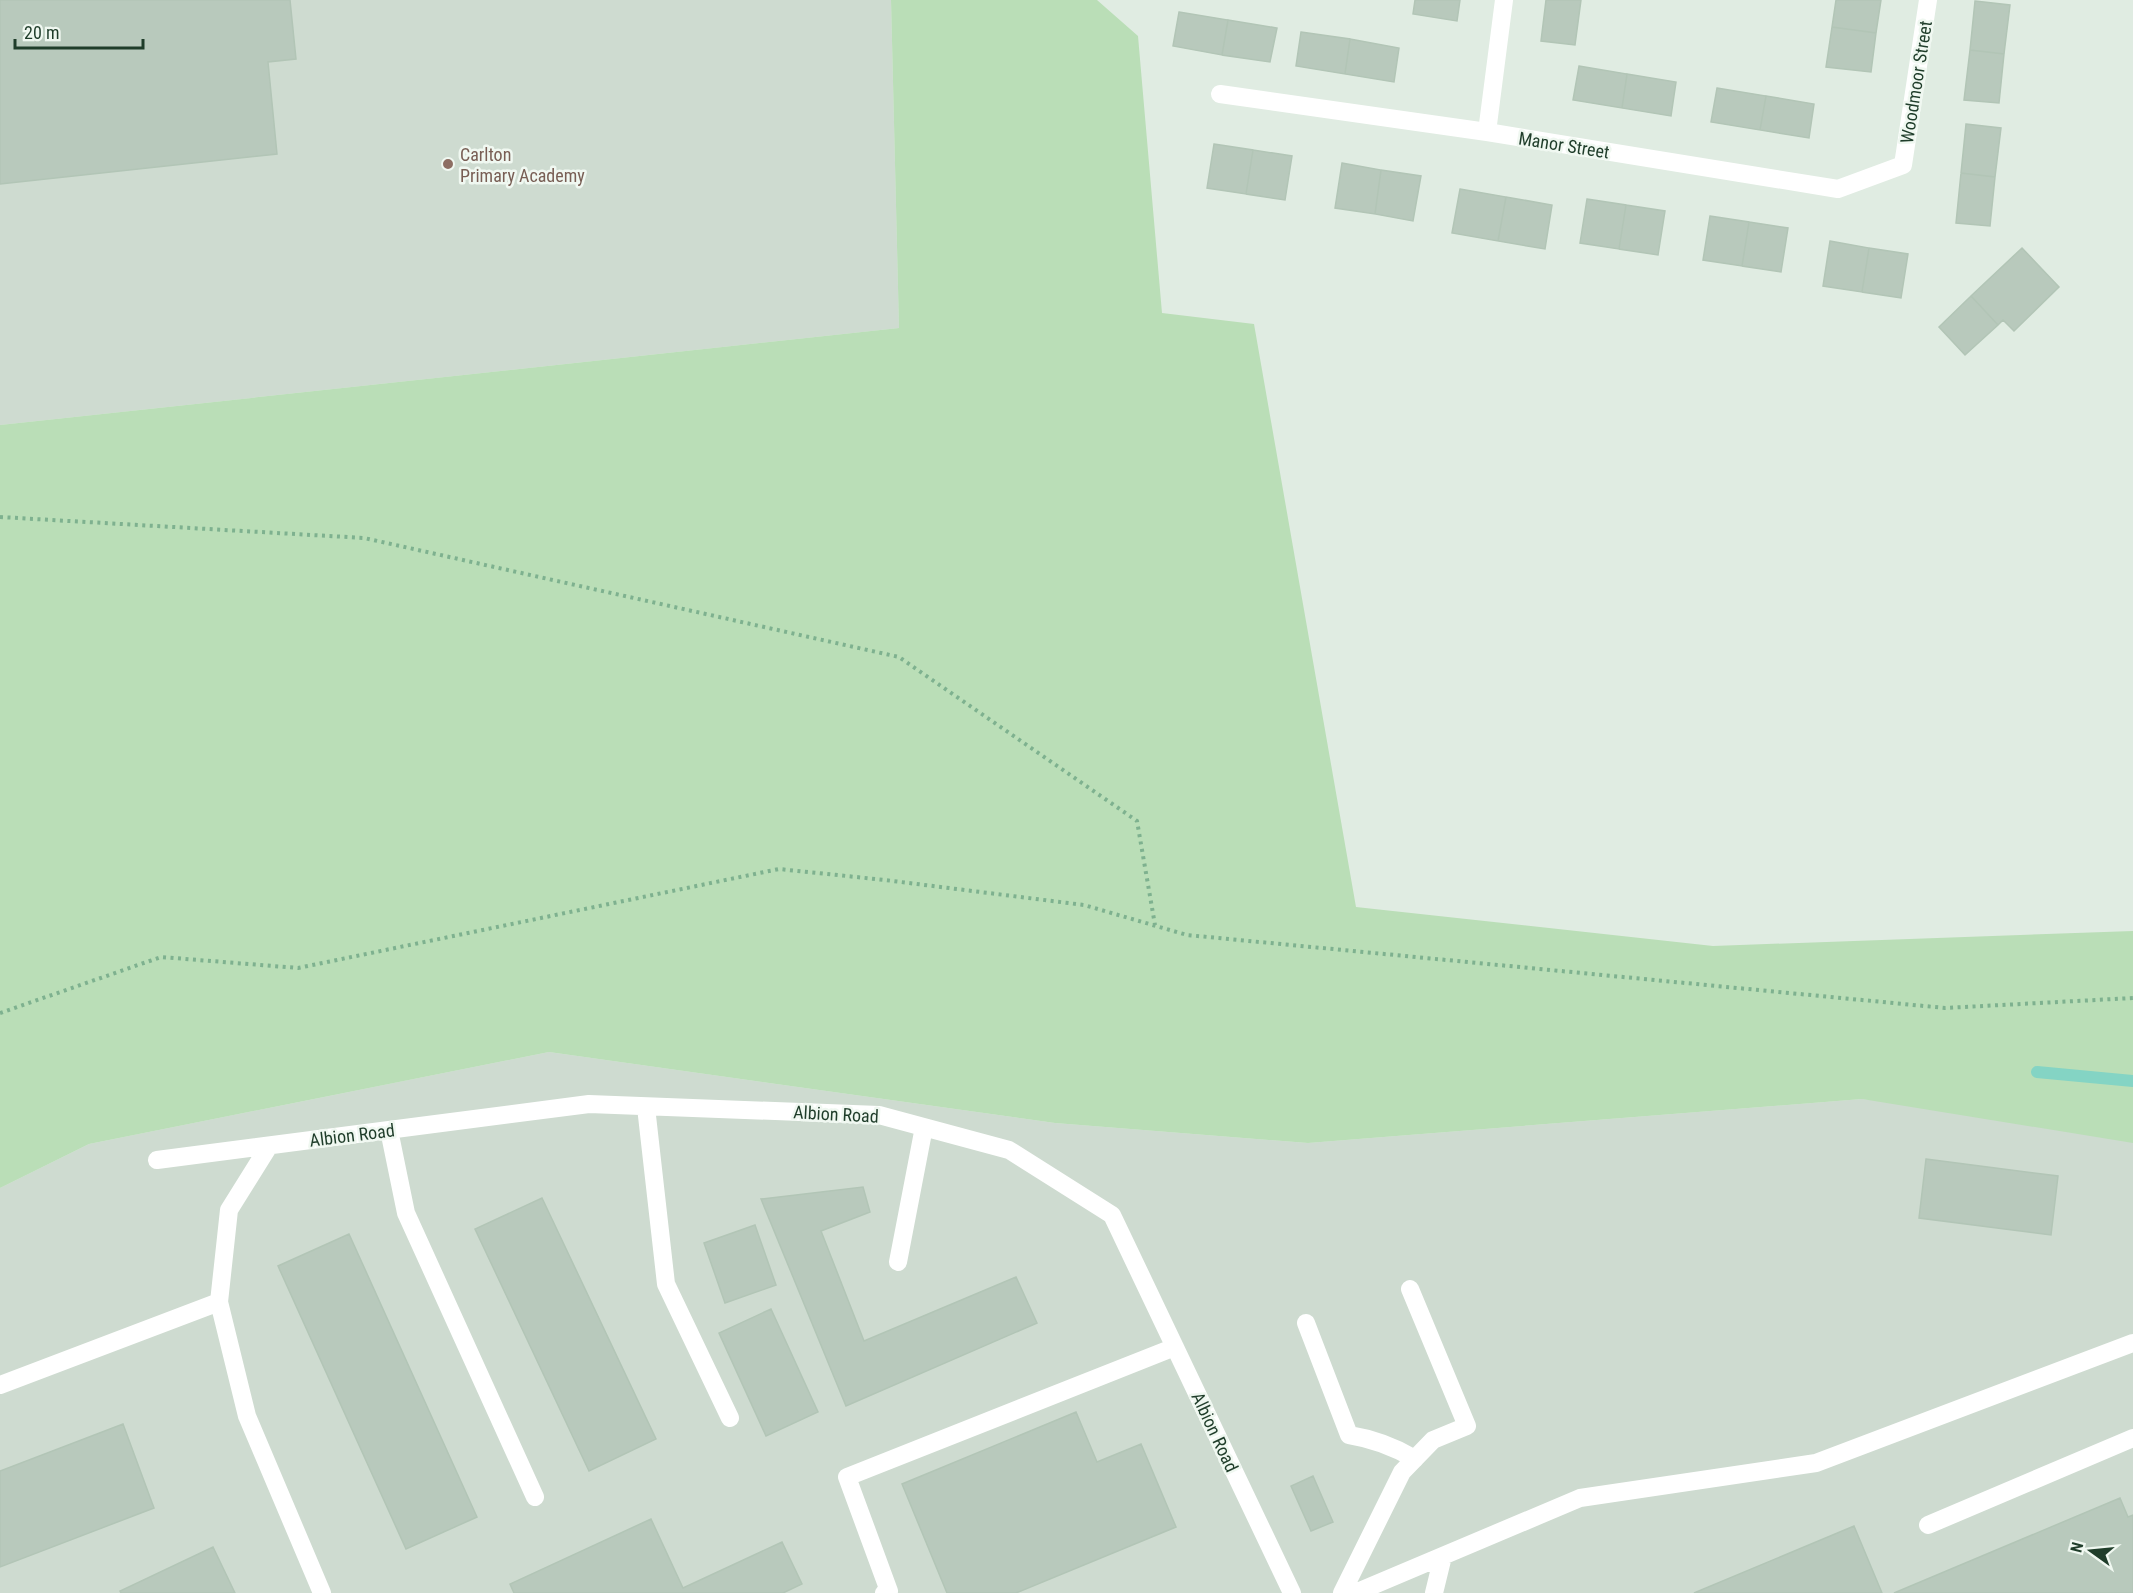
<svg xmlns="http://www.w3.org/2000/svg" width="2133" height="1593" viewBox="0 0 2133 1593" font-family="'Roboto Condensed',sans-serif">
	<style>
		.built { fill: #cedbd0 }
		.green { fill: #badeb7 }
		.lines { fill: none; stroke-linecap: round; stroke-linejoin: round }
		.stream { stroke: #84d4c4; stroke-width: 12 }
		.building { fill: #b8c9bc; stroke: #b2c5b6; stroke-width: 1.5 }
		.path { stroke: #7eb18f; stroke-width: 4; stroke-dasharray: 3 4.5; stroke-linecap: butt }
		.minor { stroke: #fff; stroke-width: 18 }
		.education-dot { fill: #8d6e63; stroke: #f0f8f1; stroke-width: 2 }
		.labels { text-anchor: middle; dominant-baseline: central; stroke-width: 5; stroke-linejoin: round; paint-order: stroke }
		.street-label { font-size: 18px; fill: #1f3d2a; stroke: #f0f8f1 }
		.education-label { font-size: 18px; fill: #785e54; stroke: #f0f8f1; text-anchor: start }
	</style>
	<rect width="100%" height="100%" fill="#e0ece2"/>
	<path class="built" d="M 0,0 L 891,0 L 899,328 L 0,425 Z
		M 549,1052 L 1055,1123 L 1308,1143 L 1862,1099 L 2133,1125 L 2133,1593 L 0,1593 L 0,1188 L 89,1144 Z"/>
	<path class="green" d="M 891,0 L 1097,0 L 1138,36 L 1162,313 L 1254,324 L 1356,907 L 1713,946 L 2133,931 L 2133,1143 L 1862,1099 L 1308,1143 L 1055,1123 L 549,1052 L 89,1144 L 0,1188 L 0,425 L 899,328 Z"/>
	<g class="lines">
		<path class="stream" d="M 2037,1072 L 2133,1081"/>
	</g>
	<path class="building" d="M 0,0 L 290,0 L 296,59 L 268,62 L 277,154 L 0,184 Z
		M 1415,0 L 1460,0 L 1457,21 L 1413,14 Z
		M 1546,0 L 1581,0 L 1575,45 L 1541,41 Z
		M 1836,0 L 1881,0 L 1876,33 L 1832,27 Z
		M 1975,1 L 2010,5 L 2004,54 L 1970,50 Z
		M 1179,12 L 1228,20 L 1222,55 L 1173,46 Z
		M 1228,20 L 1277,28 L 1270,62 L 1222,55 Z
		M 1832,27 L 1876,33 L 1871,72 L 1826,67 Z
		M 1301,32 L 1350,39 L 1345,74 L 1296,66 Z
		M 1350,39 L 1399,48 L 1394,82 L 1345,74 Z
		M 1970,50 L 2004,54 L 1999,103 L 1964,100 Z
		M 1579,66 L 1627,74 L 1622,108 L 1573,100 Z
		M 1627,74 L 1676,82 L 1671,116 L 1622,108 Z
		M 1717,88 L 1766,96 L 1760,130 L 1711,122 Z
		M 1766,96 L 1814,104 L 1809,138 L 1760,130 Z
		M 1966,124 L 2001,128 L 1995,177 L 1961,173 Z
		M 1214,144 L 1253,150 L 1246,194 L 1207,188 Z
		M 1253,150 L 1292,156 L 1285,200 L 1246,194 Z
		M 1342,163 L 1381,170 L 1375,214 L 1335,208 Z
		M 1381,170 L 1421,176 L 1413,221 L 1375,214 Z
		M 1961,173 L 1995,177 L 1990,226 L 1956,223 Z
		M 1460,189 L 1506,197 L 1498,241 L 1452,233 Z
		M 1506,197 L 1552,205 L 1545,249 L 1498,241 Z
		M 1587,199 L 1626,205 L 1619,249 L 1580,243 Z
		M 1626,205 L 1665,211 L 1658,255 L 1619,249 Z
		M 1710,216 L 1749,222 L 1742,266 L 1703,260 Z
		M 1749,222 L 1788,228 L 1781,272 L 1742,266 Z
		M 1830,241 L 1869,248 L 1862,292 L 1823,286 Z
		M 1869,248 L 1908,254 L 1901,298 L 1862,292 Z
		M 2022,248 L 2059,287 L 2014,331 L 2003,320 L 1998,325 L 1971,296 Z
		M 1971,296 L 1998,325 L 1965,355 L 1939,327 Z
		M 1926,1159 L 2058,1176 L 2051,1235 L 1919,1218 Z
		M 863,1187 L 870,1212 L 821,1231 L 864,1341 L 1016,1277 L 1037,1323 L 846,1406 L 761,1199 Z
		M 542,1198 L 656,1439 L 589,1471 L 475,1229 Z
		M 755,1225 L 776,1285 L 725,1303 L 704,1243 Z
		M 349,1234 L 477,1517 L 406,1549 L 278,1266 Z
		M 771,1309 L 818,1412 L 766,1436 L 719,1333 Z
		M 1076,1412 L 1097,1462 L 1141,1444 L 1176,1527 L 1016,1593 L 947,1593 L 902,1484 Z
		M 123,1424 L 154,1508 L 0,1567 L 0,1471 Z
		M 1313,1476 L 1333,1522 L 1311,1531 L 1291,1486 Z
		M 2120,1498 L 2128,1517 L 2133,1515 L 2133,1593 L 1894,1593 Z
		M 651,1519 L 683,1588 L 782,1542 L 802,1584 L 783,1593 L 514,1593 L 510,1584 Z
		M 1854,1526 L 1882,1593 L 1694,1593 Z
		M 213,1547 L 235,1593 L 121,1593 L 120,1591 Z"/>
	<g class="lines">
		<path class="path" d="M 0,517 L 364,538 L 899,657 L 1137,821 L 1155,925
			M 0,1013 L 161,957 L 298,968 L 779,869 L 885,880 L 1084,905 L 1187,935 L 1945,1008 L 2133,998"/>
		<path class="minor" d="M 1220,94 L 1487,132 L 1838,189 L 1903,165 L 1928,0
			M 1487,132 L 1504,0
			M 646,1107 L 666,1284 L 730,1418
			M 389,1130 L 406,1213 L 535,1497
			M 269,1146 L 229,1210 L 219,1302 L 247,1416 L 322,1593
			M 157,1160 L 589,1104 L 879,1115 L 1009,1150 L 1112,1215 L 1292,1593
			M 898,1262 L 924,1127
			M 1306,1323 L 1349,1435 C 1374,1439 1393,1446 1415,1459
			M 0,1385 L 219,1302
			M 1928,1525 L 2133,1438
			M 884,1593 L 889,1591 L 847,1477 L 1175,1347
			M 1342,1593 L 1402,1472 L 1433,1440 L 1467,1426 L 1410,1289
			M 1355,1593 L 1580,1498 L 1816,1463 L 2133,1343
			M 1434,1593 L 1443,1556"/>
	</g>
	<circle class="education-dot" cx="448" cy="164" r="6"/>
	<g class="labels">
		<g class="street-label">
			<text transform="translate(1916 82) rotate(-81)">Woodmoor Street</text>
			<text transform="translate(1564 145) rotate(9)">Manor Street</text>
			<text transform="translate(836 1114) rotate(3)">Albion Road</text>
			<text transform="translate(352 1135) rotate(-7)">Albion Road</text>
			<text transform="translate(1215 1432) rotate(65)">Albion Road</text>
		</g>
		<g class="education-label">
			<text x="460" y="154">Carlton<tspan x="460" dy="21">Primary Academy</tspan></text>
		</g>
	</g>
	<g transform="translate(2091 1551) rotate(285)" stroke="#f0f8f1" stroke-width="4.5" paint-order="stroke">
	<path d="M0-4.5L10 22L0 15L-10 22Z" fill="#1f3d2a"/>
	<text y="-9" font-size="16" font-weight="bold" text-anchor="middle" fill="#1f3d2a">N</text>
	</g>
	<path d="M15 39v9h128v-9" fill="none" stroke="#1f3d2a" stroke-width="3"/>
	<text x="24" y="39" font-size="18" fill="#1f3d2a" stroke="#f0f8f1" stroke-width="4.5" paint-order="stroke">20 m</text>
</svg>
